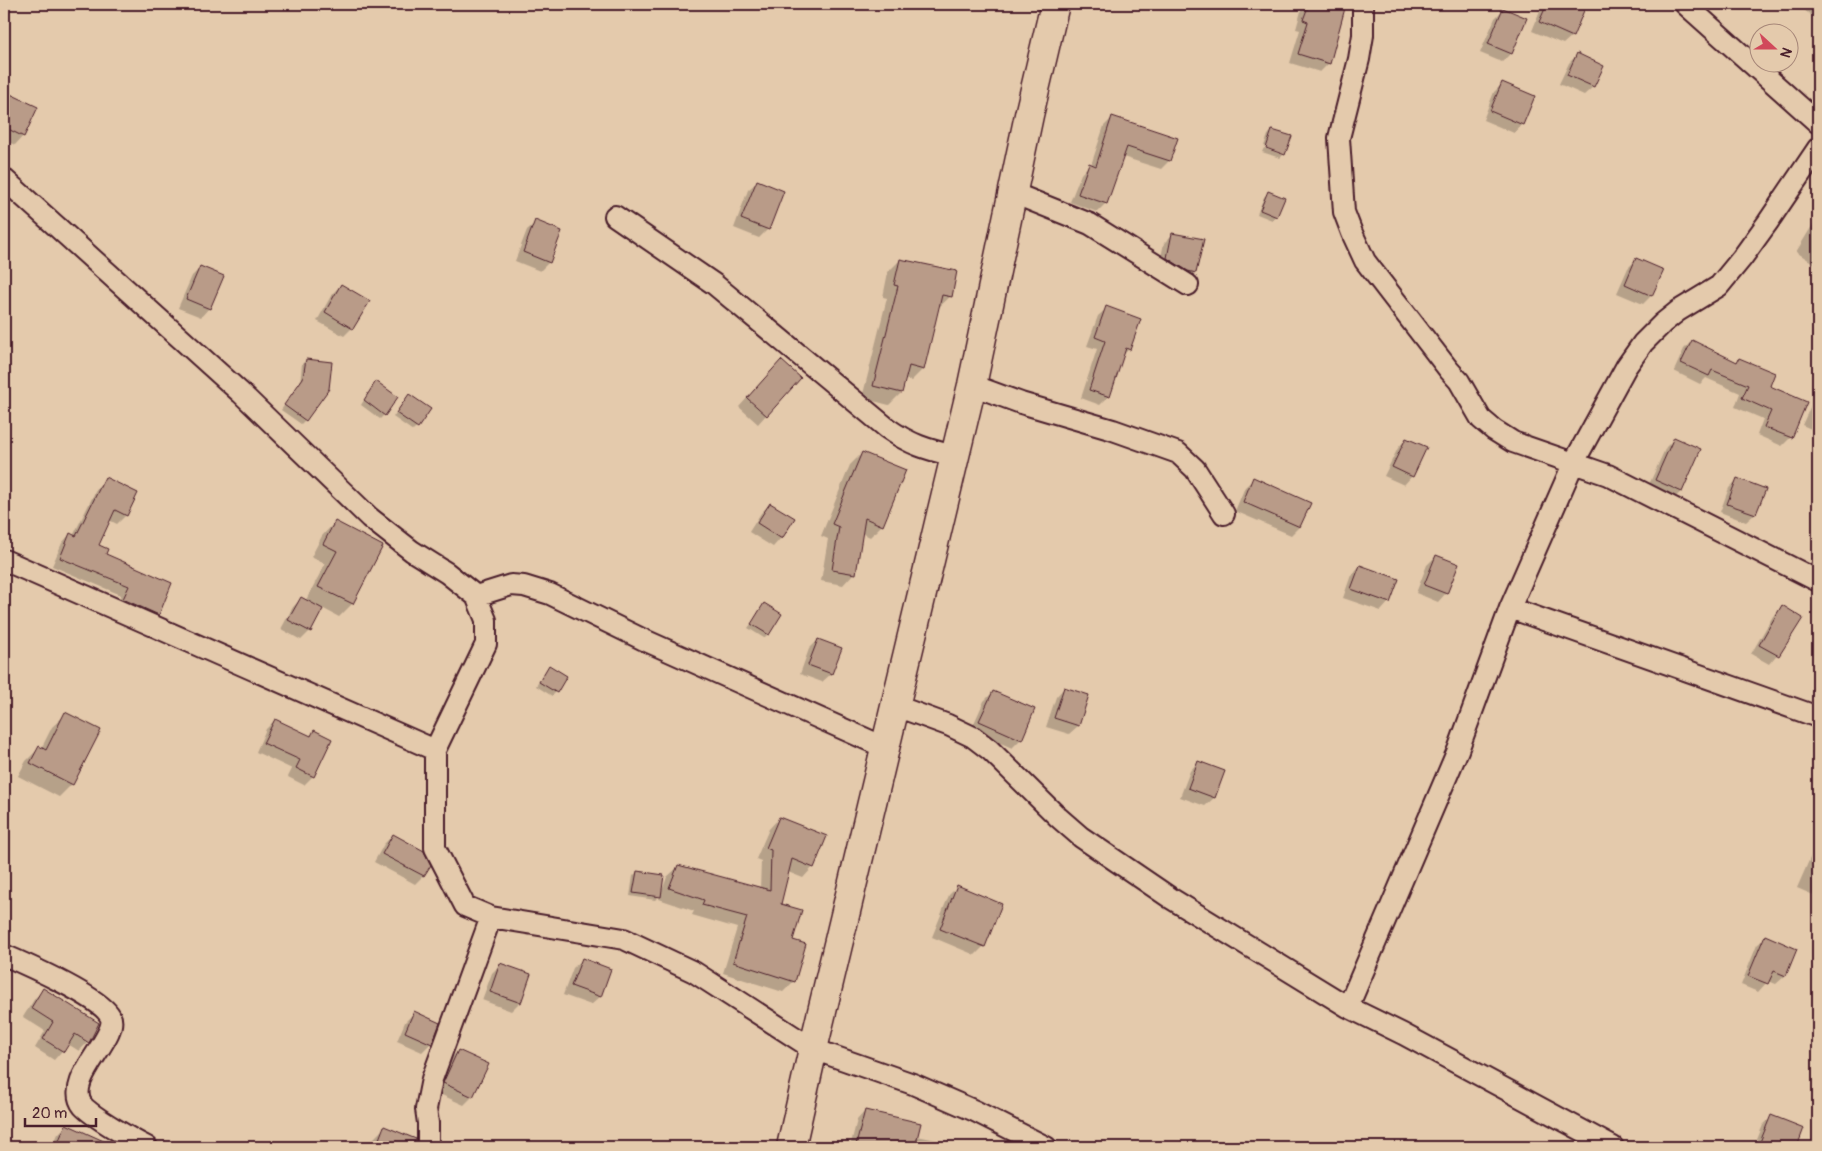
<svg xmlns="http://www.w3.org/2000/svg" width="1822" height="1151" viewBox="0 0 1822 1151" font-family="Pangolin,sans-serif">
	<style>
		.shadow { fill: #0003 }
		.building { fill: #b99b88; stroke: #4a1f2b }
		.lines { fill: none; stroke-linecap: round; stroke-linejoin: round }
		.street-casing { stroke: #4a1f2b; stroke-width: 24 }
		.secondary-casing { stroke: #4a1f2b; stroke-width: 31 }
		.street { stroke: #e4caac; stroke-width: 20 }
		.secondary { stroke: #e4caac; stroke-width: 28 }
	</style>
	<rect width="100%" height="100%" fill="#e4caac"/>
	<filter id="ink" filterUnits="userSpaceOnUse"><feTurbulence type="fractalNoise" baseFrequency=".02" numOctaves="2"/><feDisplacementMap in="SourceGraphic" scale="10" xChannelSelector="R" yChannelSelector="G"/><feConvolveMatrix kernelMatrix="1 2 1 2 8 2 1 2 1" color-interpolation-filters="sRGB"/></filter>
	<g filter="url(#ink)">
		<path class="shadow" d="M 1303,4 L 1333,4 L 1329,63 L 1320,72 L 1290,63 L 1300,30 L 1296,29 Z
			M 1543,4 L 1571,4 L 1583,9 L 1572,36 L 1563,44 L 1532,31 Z
			M 1809,4 L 1818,4 L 1818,20 L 1804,10 Z
			M 1504,9 L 1511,53 L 1502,62 L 1480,53 L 1495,18 Z
			M 1577,55 L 1602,66 L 1593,87 L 1584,95 L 1559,84 L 1569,63 Z
			M 1503,83 L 1522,124 L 1514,133 L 1483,120 L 1494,92 Z
			M 5,93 L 23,136 L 15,145 L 4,140 Z
			M 1113,117 L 1177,139 L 1169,161 L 1161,169 L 1123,157 L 1106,203 L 1097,212 L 1070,202 L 1081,174 L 1089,165 L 1091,165 L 1104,126 Z
			M 1272,131 L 1290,137 L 1284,155 L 1284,153 L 1264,146 L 1268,135 Z
			M 1264,148 L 1283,155 L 1280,158 L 1262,152 Z
			M 757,182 L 768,229 L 759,238 L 734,228 L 748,190 Z
			M 1268,193 L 1276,216 L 1272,220 L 1257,214 L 1264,197 Z
			M 1818,220 L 1818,266 L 1796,252 L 1812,226 Z
			M 536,222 L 549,262 L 540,271 L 515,261 L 527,230 Z
			M 1173,234 L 1195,272 L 1186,281 L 1159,267 L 1164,243 Z
			M 900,260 L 951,296 L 938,308 L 923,369 L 911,381 L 904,379 L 901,393 L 889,405 L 862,398 L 887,298 L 883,297 L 888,272 Z
			M 1636,260 L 1651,296 L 1643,304 L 1617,293 L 1628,268 Z
			M 201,267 L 209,308 L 201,317 L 178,308 L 192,276 Z
			M 341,285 L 352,328 L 344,336 L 317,321 L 332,294 Z
			M 1107,308 L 1129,349 L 1122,356 L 1109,396 L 1100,405 L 1081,398 L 1097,349 L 1087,346 L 1098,316 Z
			M 1692,341 L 1736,363 L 1739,360 L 1768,386 L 1791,437 L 1782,446 L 1757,435 L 1763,419 L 1735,407 L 1740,393 L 1706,378 L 1700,384 L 1674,371 L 1684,349 Z
			M 306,360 L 305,420 L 301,424 L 281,410 L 300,383 L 302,364 Z
			M 772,370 L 766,415 L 758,424 L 739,407 Z
			M 372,387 L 384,415 L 380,419 L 361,405 Z
			M 1818,390 L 1818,432 L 1802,425 Z
			M 405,400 L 417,427 L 413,431 L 393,417 Z
			M 1675,438 L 1700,450 L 1681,492 L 1672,500 L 1647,489 L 1666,447 Z
			M 1406,439 L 1412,476 L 1404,485 L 1384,476 L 1398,448 Z
			M 862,453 L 882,525 L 870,537 L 862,533 L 854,573 L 843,585 L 821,581 L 828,539 L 821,536 L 850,465 Z
			M 106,479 L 126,515 L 117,524 L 109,520 L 97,546 L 158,614 L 149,623 L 115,608 L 121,595 L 52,566 L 62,543 L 70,534 L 73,536 L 97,488 Z
			M 1254,479 L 1299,527 L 1291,535 L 1235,511 L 1245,487 Z
			M 1738,479 L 1764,490 L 1755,514 L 1746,522 L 1720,512 L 1729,488 Z
			M 770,504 L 781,538 L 773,547 L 749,532 L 761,513 Z
			M 335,522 L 382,547 L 352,604 L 339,617 L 322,608 L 310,631 L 301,640 L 281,629 L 293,607 L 302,598 L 306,600 L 325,564 L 311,557 L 322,536 Z
			M 1436,556 L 1446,593 L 1438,602 L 1416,593 L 1427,565 Z
			M 1360,566 L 1389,602 L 1381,611 L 1343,598 L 1351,575 Z
			M 765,605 L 768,634 L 764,638 L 748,628 Z
			M 1782,607 L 1780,651 L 1769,664 L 1751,654 L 1773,616 Z
			M 818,640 L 831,674 L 822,682 L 800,674 L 809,649 Z
			M 549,666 L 556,692 L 552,696 L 536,686 Z
			M 1064,688 L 1078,726 L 1069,734 L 1046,727 L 1056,697 Z
			M 993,692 L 1021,739 L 1012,748 L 971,730 L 984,701 Z
			M 66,714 L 72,784 L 59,797 L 18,776 L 26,761 L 39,748 L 41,749 L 52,727 Z
			M 275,720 L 309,736 L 314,732 L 313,776 L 304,785 L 288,777 L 292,769 L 256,752 L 266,729 Z
			M 1198,762 L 1223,772 L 1214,798 L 1205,806 L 1180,797 L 1190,771 Z
			M 779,818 L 813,867 L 803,878 L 788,872 L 779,904 L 791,941 L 794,981 L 783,992 L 723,973 L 737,928 L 692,915 L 694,911 L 659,899 L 667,877 L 678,867 L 760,889 L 761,861 L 756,859 L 769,829 Z
			M 393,835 L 423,876 L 415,884 L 374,862 L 384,844 Z
			M 1818,845 L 1818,897 L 1797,888 L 1814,849 Z
			M 637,872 L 660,895 L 655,900 L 630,896 L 633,876 Z
			M 957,887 L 984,946 L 975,955 L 932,937 L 949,895 Z
			M 1766,937 L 1796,949 L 1785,976 L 1776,984 L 1768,981 L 1758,992 L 1741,985 L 1757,945 Z
			M 582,960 L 610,970 L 600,997 L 591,1005 L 563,995 L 573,968 Z
			M 500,965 L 520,1002 L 511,1011 L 482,1000 L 492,973 Z
			M 44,990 L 88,1042 L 79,1051 L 68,1044 L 54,1060 L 35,1048 L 45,1031 L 23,1017 L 35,998 Z
			M 414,1013 L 431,1043 L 422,1052 L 397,1041 L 405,1022 Z
			M 458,1051 L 472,1097 L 464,1105 L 435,1092 L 449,1060 Z
			M 865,1111 L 917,1136 L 971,1147 L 850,1147 L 857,1120 Z
			M 1772,1117 L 1803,1129 L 1796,1147 L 1754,1147 L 1763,1125 Z
			M 67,1125 L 90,1136 L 85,1147 L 52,1147 L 58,1134 Z
			M 385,1127 L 407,1136 L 403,1147 L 369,1147 L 371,1141 Z"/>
		<path class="building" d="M 1309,4 L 1332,4 L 1345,8 L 1330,64 L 1298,54 L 1308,22 L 1303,20 Z
			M 1547,4 L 1574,4 L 1585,8 L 1573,37 L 1539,22 Z
			M 1503,8 L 1527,18 L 1512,54 L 1488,44 Z
			M 1577,53 L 1604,66 L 1594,87 L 1567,75 Z
			M 1502,82 L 1535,96 L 1523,125 L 1490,111 Z
			M 4,91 L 38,107 L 24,137 L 4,127 Z
			M 1112,116 L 1178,138 L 1170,161 L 1127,147 L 1107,204 L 1078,194 L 1089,163 L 1096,166 Z
			M 1272,130 L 1292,136 L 1285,155 L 1266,148 Z
			M 757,180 L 784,191 L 769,230 L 741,219 Z
			M 1268,191 L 1285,198 L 1277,217 L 1260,210 Z
			M 535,220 L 562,231 L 550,263 L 523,252 Z
			M 1172,233 L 1204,239 L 1196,273 L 1188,271 L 1167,258 Z
			M 1636,258 L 1664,270 L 1652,296 L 1625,284 Z
			M 900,259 L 957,271 L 952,297 L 942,295 L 924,370 L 909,366 L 902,393 L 873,386 L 898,286 L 894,285 Z
			M 200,266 L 224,276 L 210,309 L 186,299 Z
			M 341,284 L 370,301 L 353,329 L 325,312 Z
			M 1106,306 L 1141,319 L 1130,350 L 1126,348 L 1110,397 L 1089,390 L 1105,341 L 1095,337 Z
			M 1692,340 L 1737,362 L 1739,358 L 1775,373 L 1770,386 L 1807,402 L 1792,438 L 1764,427 L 1771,411 L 1742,398 L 1748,385 L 1712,370 L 1709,376 L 1681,363 Z
			M 306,359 L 332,362 L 329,389 L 306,421 L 284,405 L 303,378 Z
			M 781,360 L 801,378 L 767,416 L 747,398 Z
			M 376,381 L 398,397 L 385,416 L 364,400 Z
			M 409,394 L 431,409 L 418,428 L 396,413 Z
			M 1674,437 L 1701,449 L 1682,492 L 1655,480 Z
			M 1406,438 L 1427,447 L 1413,477 L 1392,467 Z
			M 862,452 L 906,470 L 883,526 L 865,518 L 856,574 L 832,570 L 839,527 L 832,524 Z
			M 105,477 L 138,493 L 127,516 L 115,510 L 99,545 L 108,549 L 106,554 L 172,583 L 159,615 L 123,599 L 129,586 L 60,558 L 70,533 L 76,536 Z
			M 1253,477 L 1311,503 L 1300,527 L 1243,502 Z
			M 1737,478 L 1766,489 L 1756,514 L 1727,504 Z
			M 770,503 L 795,518 L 782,539 L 757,523 Z
			M 335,521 L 383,546 L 353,604 L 318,587 L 337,551 L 323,544 Z
			M 1436,555 L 1459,564 L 1447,594 L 1424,585 Z
			M 1360,565 L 1399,579 L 1390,603 L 1351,589 Z
			M 301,597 L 323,609 L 311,632 L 288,620 Z
			M 764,603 L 782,614 L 769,635 L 751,624 Z
			M 1782,605 L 1803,618 L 1779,656 L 1759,645 Z
			M 818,639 L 842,648 L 832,674 L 808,665 Z
			M 549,665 L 567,676 L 557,693 L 539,682 Z
			M 1064,687 L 1089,695 L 1079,726 L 1054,718 Z
			M 993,691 L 1035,709 L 1022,740 L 979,721 Z
			M 65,712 L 101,730 L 73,785 L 30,763 L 39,746 L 46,750 Z
			M 275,719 L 311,736 L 314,730 L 332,739 L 314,777 L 296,768 L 300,760 L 263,743 Z
			M 1198,761 L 1225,771 L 1215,798 L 1188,788 Z
			M 779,817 L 827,836 L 814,868 L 792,859 L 781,904 L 802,910 L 793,940 L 806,944 L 795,982 L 733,962 L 747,917 L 702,905 L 704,900 L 669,888 L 678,865 L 770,890 L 771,850 L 766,848 Z
			M 393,834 L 424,851 L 431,865 L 424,876 L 382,854 Z
			M 637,871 L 664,875 L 661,897 L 633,893 Z
			M 957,885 L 1002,904 L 985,947 L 940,929 Z
			M 1765,935 L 1797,949 L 1786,976 L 1774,971 L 1768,984 L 1748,976 Z
			M 582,958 L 611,969 L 601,997 L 571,986 Z
			M 500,963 L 531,974 L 521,1003 L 490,992 Z
			M 43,988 L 99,1023 L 89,1043 L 75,1034 L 64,1052 L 43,1039 L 53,1022 L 31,1008 Z
			M 414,1011 L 440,1023 L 432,1044 L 405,1032 Z
			M 458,1050 L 489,1064 L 473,1097 L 443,1083 Z
			M 865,1110 L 921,1123 L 915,1147 L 866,1147 L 856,1145 Z
			M 1771,1115 L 1804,1128 L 1797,1147 L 1758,1147 Z
			M 66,1124 L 117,1147 L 56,1147 Z
			M 384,1126 L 416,1139 L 416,1147 L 376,1147 Z"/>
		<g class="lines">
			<defs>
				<path id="street" d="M 1363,4 L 1363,35 L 1359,59 L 1339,138 L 1344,212 L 1352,233 L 1365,261 L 1449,370 L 1459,381 L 1481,419 L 1494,430 L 1513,442 L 1608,475 L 1818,581
					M 1685,4 L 1818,123
					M 4,179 L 241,393 L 370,518 L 412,551 L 447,573 L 476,596 L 486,620 L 486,644 L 435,750
					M 1013,193 L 1090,224 L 1188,285
					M 615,216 L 714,284 L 887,428 C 911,445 926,449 954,456
					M 972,385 L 1021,403 L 1113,430 L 1178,453 L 1195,469 L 1224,514
					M 4,560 L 435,750 L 435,848 L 465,906 L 491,917 L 624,939 L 694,972 L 813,1049 L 913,1084 L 975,1111 L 1046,1147
					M 476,596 L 511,585 L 524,586 L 550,594 L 642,639 L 886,748
					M 1510,608 L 1818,717
					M 896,706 L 948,725 L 973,737 L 990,750 L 1058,817 L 1081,837 L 1172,899 L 1348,1007 L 1403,1034 L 1613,1147
					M 4,955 C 25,964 100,997 110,1016 C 121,1036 62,1080 83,1106 C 93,1117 133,1140 147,1147
					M 1348,1007 L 1458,750 L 1510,608 L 1574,462 L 1626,367 L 1643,343 L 1663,323 L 1678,311 L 1719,286 L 1742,258 L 1768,222 L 1818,148
					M 428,1147 L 428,1123 L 426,1109 L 432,1079 L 491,917"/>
				<path id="secondary" d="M 791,1147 L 813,1049 L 972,385 L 1029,115 L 1055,4"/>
			</defs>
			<use href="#street" class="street-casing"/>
			<use href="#secondary" class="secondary-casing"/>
			<use href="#street" class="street"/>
			<use href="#secondary" class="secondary"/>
		</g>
	</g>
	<rect width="1822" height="1151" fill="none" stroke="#e4caac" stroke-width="20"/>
	<rect x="10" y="10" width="1802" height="1131" fill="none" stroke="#4a1f2b" stroke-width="2" filter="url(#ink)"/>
	<g transform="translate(1774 48) rotate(111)"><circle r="24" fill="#e4caac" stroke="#a68678"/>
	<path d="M0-4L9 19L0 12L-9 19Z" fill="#d1495b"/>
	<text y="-8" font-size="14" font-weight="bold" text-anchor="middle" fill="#4a1f2b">N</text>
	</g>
	<path d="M25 1118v8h71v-8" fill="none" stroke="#4a1f2b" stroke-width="2.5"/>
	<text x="32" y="1118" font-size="15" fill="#4a1f2b" stroke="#e4caac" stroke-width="4" paint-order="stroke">20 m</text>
</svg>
